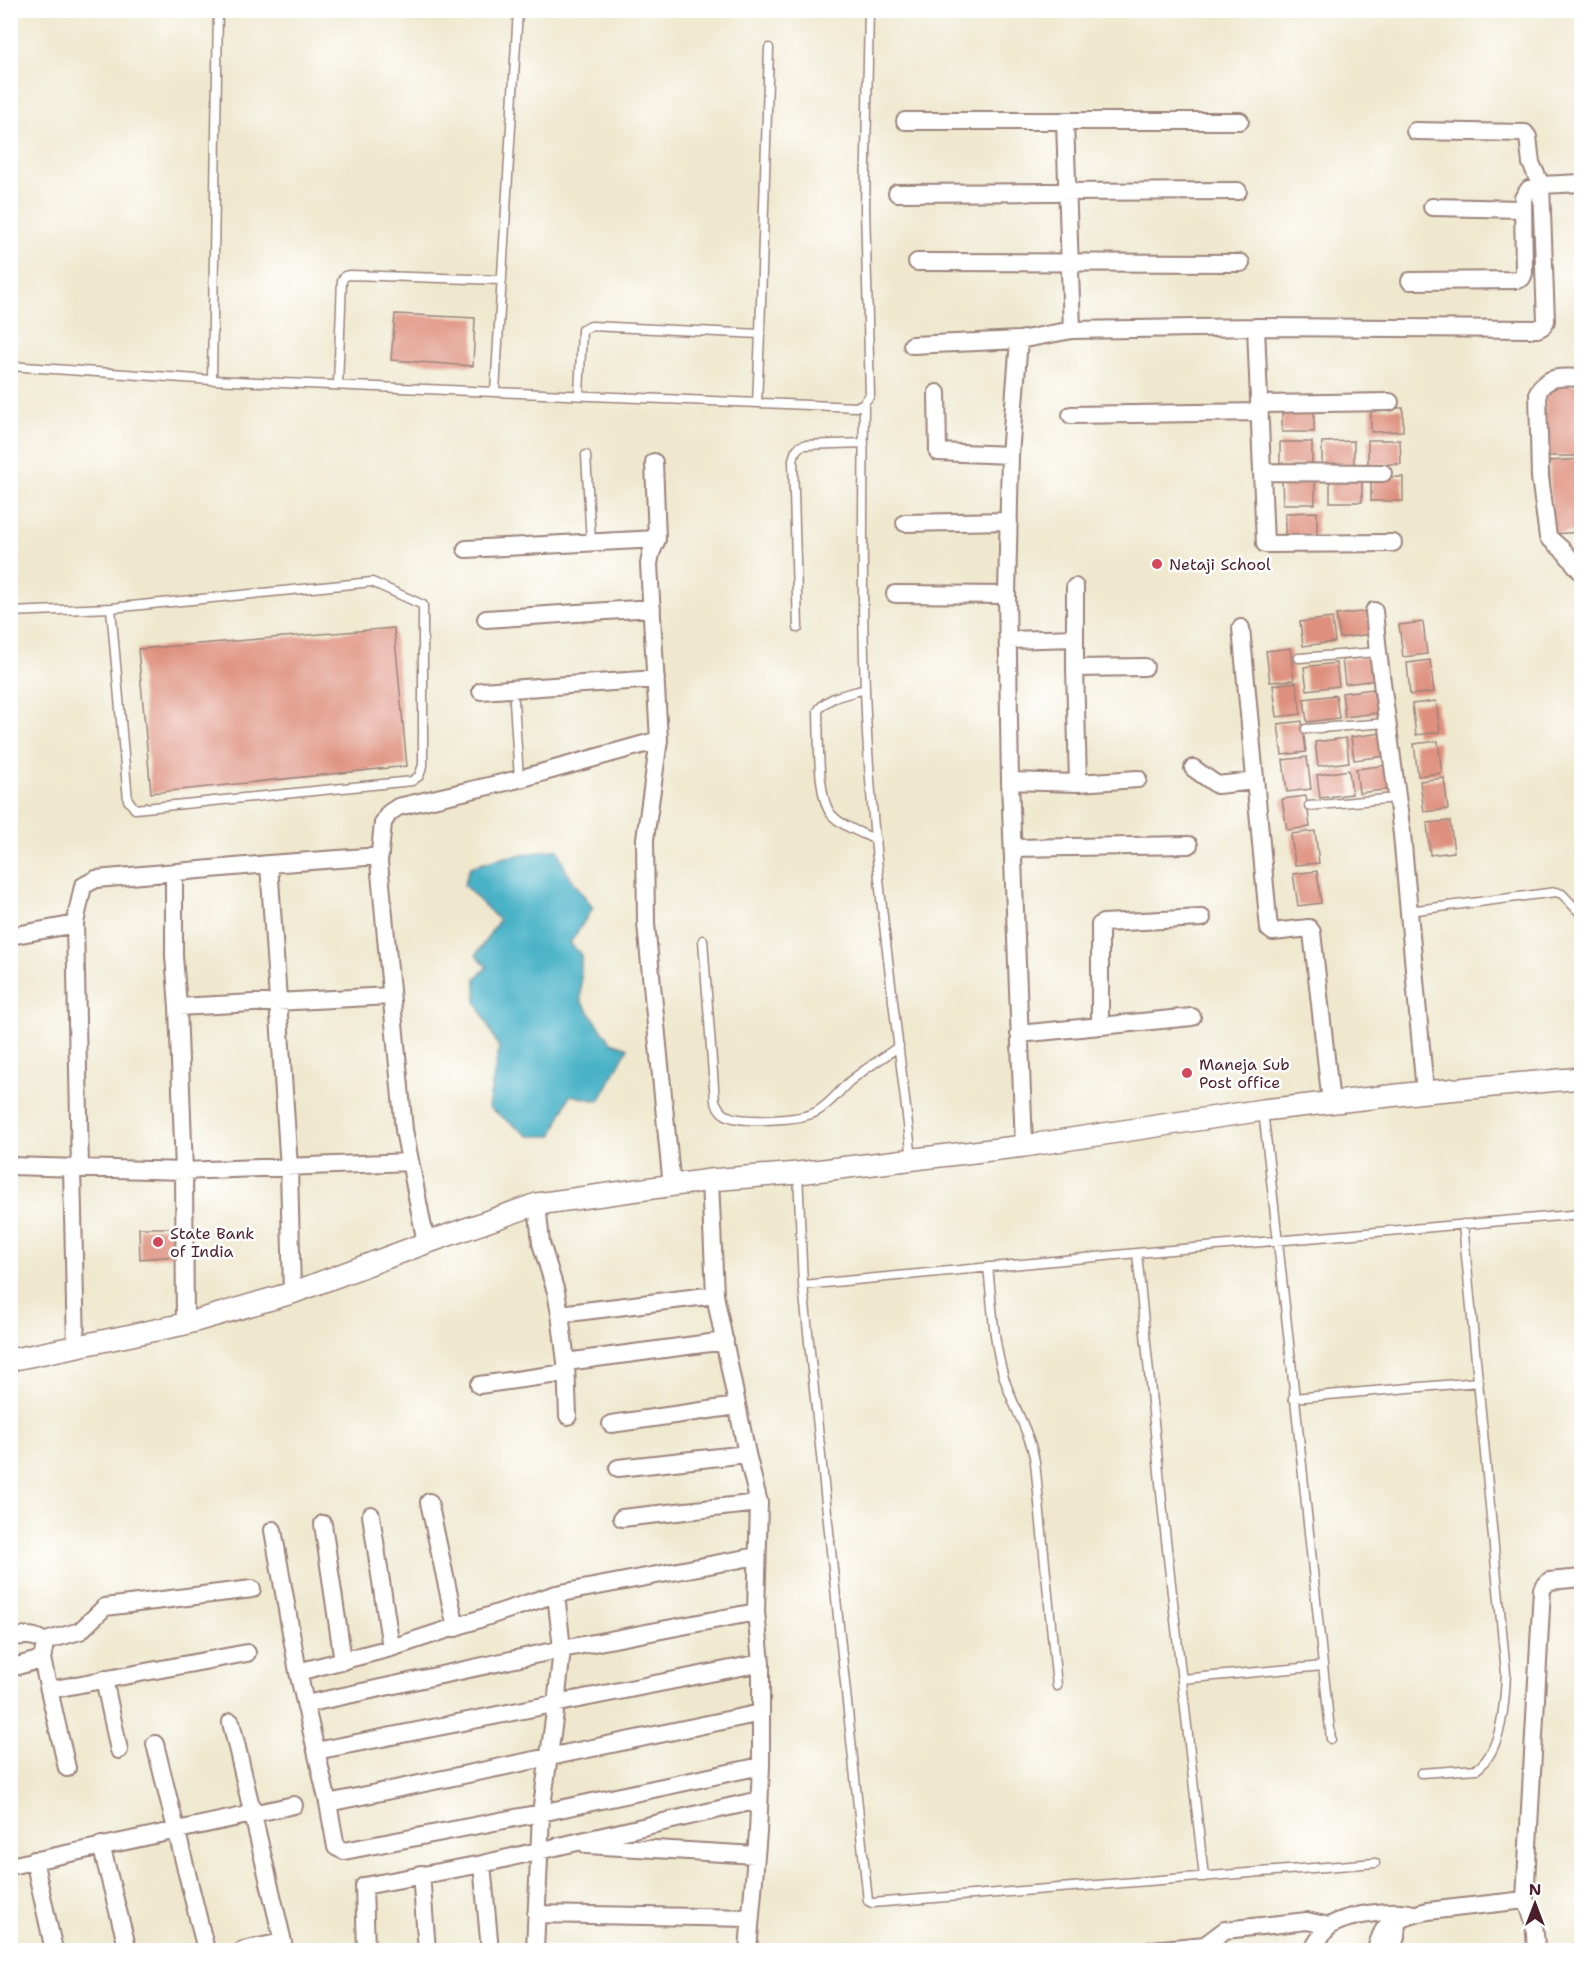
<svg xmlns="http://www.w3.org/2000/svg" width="1592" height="1961" viewBox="0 0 1592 1961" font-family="'Shantell Sans',sans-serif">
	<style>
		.water { fill: #49b2c7; stroke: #4a6879; stroke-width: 1.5 }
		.building { fill: #de8f7d }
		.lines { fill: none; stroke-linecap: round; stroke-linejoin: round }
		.service-casing { stroke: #9c847c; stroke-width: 11 }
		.minor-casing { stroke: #9c847c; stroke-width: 20 }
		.tertiary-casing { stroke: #9c847c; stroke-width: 24 }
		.service { stroke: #fff; stroke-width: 8 }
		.minor { stroke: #fff; stroke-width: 16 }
		.tertiary { stroke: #fff; stroke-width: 21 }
		.poi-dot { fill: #d1495b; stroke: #fff; stroke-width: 2 }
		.labels { text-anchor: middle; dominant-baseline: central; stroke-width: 5; stroke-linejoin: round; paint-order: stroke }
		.poi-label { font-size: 16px; fill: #4a1f2b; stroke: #fff; text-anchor: start }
	</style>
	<rect width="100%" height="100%" fill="#fff"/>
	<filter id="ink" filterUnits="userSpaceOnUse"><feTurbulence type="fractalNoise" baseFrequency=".0167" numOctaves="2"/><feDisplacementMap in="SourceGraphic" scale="12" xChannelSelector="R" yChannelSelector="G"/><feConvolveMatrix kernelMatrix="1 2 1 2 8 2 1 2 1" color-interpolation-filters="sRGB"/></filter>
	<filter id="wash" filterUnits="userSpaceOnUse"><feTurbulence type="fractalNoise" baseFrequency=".008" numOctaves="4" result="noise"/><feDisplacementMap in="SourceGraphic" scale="24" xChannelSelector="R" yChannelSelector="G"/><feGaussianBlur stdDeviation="1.35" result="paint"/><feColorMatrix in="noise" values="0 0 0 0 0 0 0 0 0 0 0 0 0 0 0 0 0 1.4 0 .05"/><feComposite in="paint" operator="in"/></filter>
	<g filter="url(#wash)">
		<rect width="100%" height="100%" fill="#efe8ce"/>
		<path class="water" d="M 558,849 L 566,871 L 593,908 L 570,943 L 581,955 L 581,1001 L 611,1042 L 628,1048 L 599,1101 L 570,1095 L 552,1136 L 529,1136 L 488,1107 L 499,1048 L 476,1001 L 476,978 L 487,967 L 476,955 L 499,920 L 464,885 L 470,867 L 500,858 Z"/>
		<g id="blocks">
			<path class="building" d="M 395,314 L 475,318 L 473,366 L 391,360 Z
				M 1545,384 L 1582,384 L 1582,456 L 1545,456 Z
				M 1282,408 L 1314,408 L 1314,432 L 1282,432 Z
				M 1371,408 L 1403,408 L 1403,431 L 1371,432 Z
				M 1368,440 L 1400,440 L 1401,464 L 1368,464 Z
				M 1354,441 L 1354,465 L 1322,465 L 1322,442 Z
				M 1280,442 L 1312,442 L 1312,465 L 1280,466 Z
				M 1582,459 L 1582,532 L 1552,534 L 1549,461 Z
				M 1371,477 L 1403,477 L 1403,501 L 1371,501 Z
				M 1330,478 L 1362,478 L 1362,502 L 1330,502 Z
				M 1282,480 L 1315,480 L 1315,504 L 1283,504 Z
				M 1317,512 L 1317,536 L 1285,537 L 1285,513 Z
				M 1368,611 L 1371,634 L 1340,638 L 1336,615 Z
				M 1332,618 L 1335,642 L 1303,646 L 1300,622 Z
				M 1423,622 L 1427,654 L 1403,657 L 1399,625 Z
				M 394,628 L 407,766 L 151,793 L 138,649 Z
				M 1290,648 L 1294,680 L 1270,682 L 1266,651 Z
				M 1374,656 L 1377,680 L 1345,684 L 1342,660 Z
				M 1430,660 L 1434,692 L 1410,695 L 1407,663 Z
				M 1336,663 L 1339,686 L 1307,690 L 1304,667 Z
				M 1296,682 L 1301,714 L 1277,717 L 1273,685 Z
				M 1373,689 L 1377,713 L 1345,717 L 1342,693 Z
				M 1336,695 L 1339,718 L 1307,722 L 1304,699 Z
				M 1436,701 L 1440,732 L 1416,735 L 1412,704 Z
				M 1302,721 L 1306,752 L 1282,755 L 1278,724 Z
				M 1383,733 L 1386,756 L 1354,760 L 1351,737 Z
				M 1346,738 L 1349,762 L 1318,766 L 1315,742 Z
				M 1438,741 L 1442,773 L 1418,776 L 1414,744 Z
				M 1307,757 L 1311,789 L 1287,792 L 1283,760 Z
				M 1388,765 L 1391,789 L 1359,793 L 1356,769 Z
				M 1349,770 L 1352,794 L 1320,798 L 1317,775 Z
				M 1444,778 L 1448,809 L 1424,812 L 1420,781 Z
				M 1306,796 L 1310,827 L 1287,830 L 1282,799 Z
				M 1450,821 L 1454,852 L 1430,855 L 1427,823 Z
				M 1315,831 L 1319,863 L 1295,865 L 1291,834 Z
				M 1317,871 L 1321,903 L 1298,906 L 1293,874 Z
				M 139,1228 L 175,1228 L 176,1256 L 140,1259 Z"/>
		</g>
	</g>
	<g filter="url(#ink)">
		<use href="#blocks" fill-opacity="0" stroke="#9c847c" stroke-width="1.5"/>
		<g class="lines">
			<defs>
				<path id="service" d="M 10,366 L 212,380 L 495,392 L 518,10
					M 212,380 L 218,10
					M 338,385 L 342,280 L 345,276 L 350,275 L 502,280
					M 495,392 L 856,407 L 864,403 L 870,395 L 865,207 L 869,10
					M 579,395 L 582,330 L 591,326 L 760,334 L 769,48
					M 757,403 L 760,334
					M 864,403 C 863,513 861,624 867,734 C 875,876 896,1018 912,1159
					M 586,455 L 591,542
					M 10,612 L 111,608 L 372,582 L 423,605 L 423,765 L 419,776 L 412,781 L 135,809 L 128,800 L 111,608
					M 798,628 L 793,460 C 795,452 796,447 804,445 L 864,443
					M 1299,658 L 1378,652
					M 865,689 C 850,694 826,696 818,711 C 819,735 817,797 831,814 C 841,826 862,833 876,840
					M 514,701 L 519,779
					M 1306,729 L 1387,723
					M 1309,806 L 1397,798
					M 1409,911 L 1556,892 L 1562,894 L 1582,915
					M 703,940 L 715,1101 C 718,1107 720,1112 726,1115 C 741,1124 801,1120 816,1112 C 830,1104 839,1091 850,1081 C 866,1068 883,1058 899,1046
					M 1263,1111 C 1288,1320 1308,1530 1331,1739
					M 798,1173 L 803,1285 L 868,1901 L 872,1903 L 1375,1863
					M 1137,1253 L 1582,1214
					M 988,1267 C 992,1302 993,1339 1003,1374 C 1011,1404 1030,1431 1035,1462 L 1057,1686
					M 803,1285 L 1137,1253 L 1164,1522 L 1204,1877
					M 1293,1398 L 1479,1382
					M 1182,1679 L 1323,1666
					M 1421,1773 L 1477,1769 C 1502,1751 1505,1702 1506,1673 L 1463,1224"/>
				<path id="minor" d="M 905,121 L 1240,121
					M 1415,131 L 1525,133 L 1528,137 L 1531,163 L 1541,185
					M 897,193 L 1238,191
					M 1432,207 L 1523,209
					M 917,262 L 1241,263
					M 1410,281 L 1517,280 L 1522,278 L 1524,273 L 1523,198 L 1529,189 L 1541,189
					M 1256,327 L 1265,544 L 1393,543
					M 1072,330 L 1256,327 L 1537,329 L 1543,326 L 1546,321 L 1541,185 L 1582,183
					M 1019,340 L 1010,455 L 1007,595 L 1010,781 L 1024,1146
					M 912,345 L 1019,340 L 1072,330 L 1065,121
					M 1582,378 C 1563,377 1547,375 1538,392 L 1540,477 L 1548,537 L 1564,551 L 1582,573
					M 937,393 L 938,452 L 1010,455
					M 1259,404 L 1390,402
					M 1071,415 L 1260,412
					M 654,462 L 657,539 L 651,553 L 649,564 L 659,740
					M 1262,472 L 1383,473
					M 905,523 L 1009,521
					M 466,549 L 657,539
					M 1075,587 L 1075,668
					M 895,594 L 1007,595
					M 1374,611 L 1378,652 L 1402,834 L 1425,1092
					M 486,619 L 652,608
					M 1241,628 L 1269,929 L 1273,932 L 1309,928 L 1312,932 L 1331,1103
					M 1008,640 L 1075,638
					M 481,691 L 656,679
					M 1193,768 L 1217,785 L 1255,781
					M 1010,781 L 1078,783 L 1138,779
					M 1078,783 L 1075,668 L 1145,667
					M 1013,848 L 1189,845
					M 174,872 L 174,956 L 178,1007
					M 75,923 L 80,1168
					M 10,936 L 71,925 L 75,923 L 83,886 L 96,879 L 269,864
					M 1100,1026 L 1100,925 L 1103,923 L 1202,918
					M 1019,1034 L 1192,1017
					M 10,1166 L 184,1171 L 410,1162
					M 72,1168 L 76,1347
					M 710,1180 L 715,1295 L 747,1454 L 759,1503 L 756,1612 L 761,1663 L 761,1766 L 758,1832 L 748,1950
					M 537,1204 L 541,1243 L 556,1292 L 560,1314 L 566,1362 L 568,1416
					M 426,1243 L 404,1130 L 379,862 L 383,823 L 389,813 L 398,807 L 519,779 L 659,740 L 645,839 L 646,924 L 672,1187
					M 292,1293 L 289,1168 L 269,864 L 380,856
					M 560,1314 L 715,1295
					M 185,1324 L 184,1171 L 178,1007 L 390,996
					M 566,1362 L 725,1341
					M 479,1385 L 566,1373
					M 611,1424 L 737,1406
					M 618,1468 L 747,1454
					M 429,1502 L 456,1628
					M 371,1515 L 391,1648
					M 622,1518 L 759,1503
					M 323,1524 L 343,1661
					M 273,1530 L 298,1672 L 328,1803 L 336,1847 L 344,1851 L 541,1813 L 761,1766
					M 10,1637 C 22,1636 37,1633 45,1644
					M 42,1659 L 49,1690 L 247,1653
					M 10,1668 L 42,1659 L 45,1644 L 49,1640 L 80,1631 L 105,1607 L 252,1589
					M 298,1672 L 391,1648 L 556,1594 L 757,1556
					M 104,1679 L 119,1750
					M 49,1690 L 67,1768
					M 306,1704 L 562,1649 L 556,1594
					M 231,1722 L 283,1942 L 243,1950
					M 155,1744 L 206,1950
					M 316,1751 L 761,1663
					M 328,1803 L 761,1713
					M 101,1845 L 128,1950
					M 587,1845 L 756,1855
					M 34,1860 L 54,1950
					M 482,1864 L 490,1950
					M 10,1866 L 294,1805
					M 421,1874 L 427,1950
					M 1525,1900 C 1535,1916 1535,1931 1536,1950
					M 536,1914 L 751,1918
					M 366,1950 L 364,1886 L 482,1864 L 759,1800
					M 535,1950 L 541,1813 L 556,1705 L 562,1649 L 756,1612
					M 1152,1950 L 1205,1945 L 1225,1930 L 1307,1921 L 1329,1926
					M 1312,1950 C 1317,1943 1322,1932 1329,1927 C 1343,1915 1396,1908 1413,1914
					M 1376,1950 C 1378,1943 1380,1933 1386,1927 C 1397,1919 1415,1914 1428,1911 L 1525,1900 L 1542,1589 L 1549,1581 L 1582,1578
					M 1391,1950 L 1396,1937 L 1397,1922"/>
				<path id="tertiary" d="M 10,1360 L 185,1324 L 292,1293 L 426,1243 L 537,1204 L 710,1180 L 798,1173 L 1024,1146 L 1263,1110 L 1425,1092 L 1582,1078"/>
			</defs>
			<use href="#service" class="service-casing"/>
			<use href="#minor" class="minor-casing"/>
			<use href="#tertiary" class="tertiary-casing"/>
			<use href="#service" class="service"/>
			<use href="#minor" class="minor"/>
			<use href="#tertiary" class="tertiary"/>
		</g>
	</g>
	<g class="poi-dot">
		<circle cx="1157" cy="564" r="6"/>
		<circle cx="1187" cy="1073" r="6"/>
		<circle cx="158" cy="1242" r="6"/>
	</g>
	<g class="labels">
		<g class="poi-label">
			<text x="1169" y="564">Netaji School</text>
			<text x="1199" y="1064">Maneja Sub<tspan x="1199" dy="18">Post office</tspan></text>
			<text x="170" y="1233">State Bank<tspan x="170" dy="18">of India</tspan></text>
		</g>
	</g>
	<rect width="1592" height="1961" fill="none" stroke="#fff" stroke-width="36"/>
	<g transform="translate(1535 1904)" stroke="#ffffff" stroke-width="4.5" paint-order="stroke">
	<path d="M0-4.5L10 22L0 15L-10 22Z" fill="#4a1f2b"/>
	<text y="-9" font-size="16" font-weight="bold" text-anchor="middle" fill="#4a1f2b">N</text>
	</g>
</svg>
